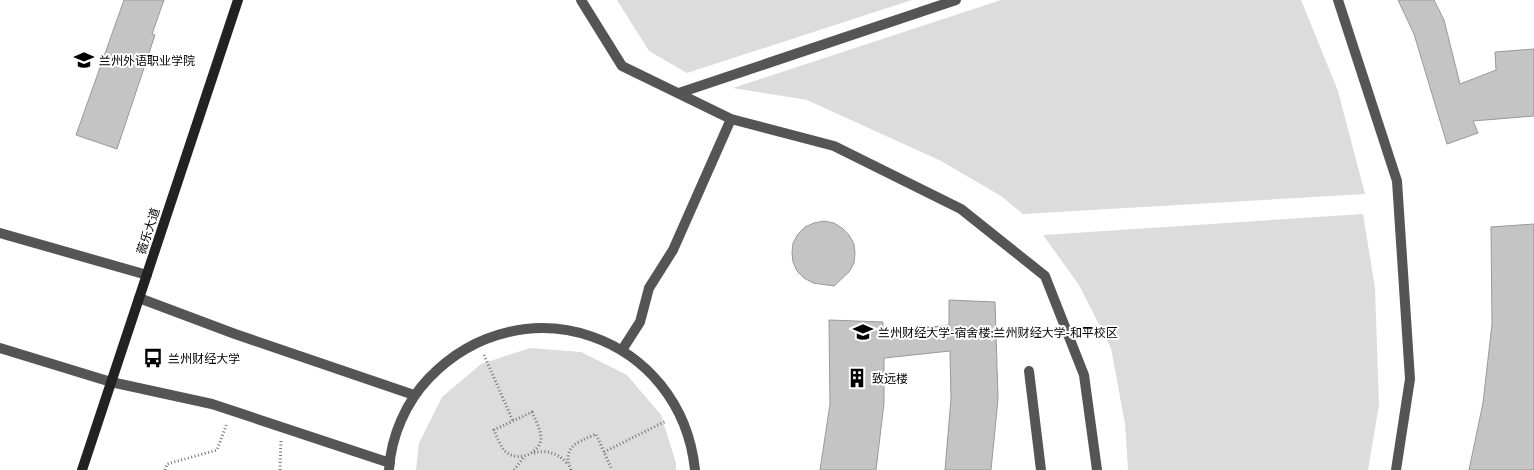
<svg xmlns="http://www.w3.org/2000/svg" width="1534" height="470" viewBox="0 0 1534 470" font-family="Lato,'Noto Sans SC',sans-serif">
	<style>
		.green { fill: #dcdcdc }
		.building { fill: #c4c4c4; stroke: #999 }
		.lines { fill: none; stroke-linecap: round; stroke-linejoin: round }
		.path { stroke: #777; stroke-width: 3; stroke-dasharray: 1 2.5; stroke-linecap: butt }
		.service { stroke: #555; stroke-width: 10 }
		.pedestrian { stroke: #555; stroke-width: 10 }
		.minor { stroke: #555; stroke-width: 10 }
		.secondary { stroke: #222; stroke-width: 10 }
		.labels { text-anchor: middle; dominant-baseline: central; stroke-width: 4; stroke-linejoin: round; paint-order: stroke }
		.poi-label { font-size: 12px; fill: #000; stroke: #fff; text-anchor: start }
		.street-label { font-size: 12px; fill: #000; stroke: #fff }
	</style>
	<rect width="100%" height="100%" fill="#fff"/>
	<path class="green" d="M 617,0 L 912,0 L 687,73 L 649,51 Z
		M 1001,0 L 1301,0 L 1338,91 L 1365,194 L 1023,214 L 1001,196 L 941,161 L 807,100 L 733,88 Z
		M 1363,214 L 1375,288 L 1379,405 L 1368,470 L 1128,470 L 1125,424 L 1111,348 L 1079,285 L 1043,235 Z
		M 530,348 L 581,352 L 627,375 L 661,415 L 676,463 L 676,470 L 416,470 L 419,443 L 442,397 L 481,364 Z"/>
	<path class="building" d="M 124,0 L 164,0 L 152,34 L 155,35 L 117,149 L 76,135 Z
		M 1398,0 L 1434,0 L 1444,20 L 1460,84 L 1496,70 L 1495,52 L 1534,49 L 1534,116 L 1473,121 L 1478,133 L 1447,144 L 1414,34 Z
		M 824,221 L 834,223 L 842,228 L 849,235 L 854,244 L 855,253 L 854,263 L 849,272 L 834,286 L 813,283 L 804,278 L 797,271 L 793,262 L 792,253 L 793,243 L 798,234 L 805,227 L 814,223 Z
		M 1534,224 L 1534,470 L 1469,470 L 1483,403 L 1492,324 L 1491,227 Z
		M 949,300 L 995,302 L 998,399 L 991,470 L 945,470 L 951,399 L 950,351 L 884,358 L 884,403 L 876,470 L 820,470 L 830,404 L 829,320 L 883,322 L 883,332 L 949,325 Z"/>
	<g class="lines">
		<path class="path" d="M 484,355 L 513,421
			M 532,412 C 535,420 541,429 541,438 C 540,454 517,463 505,451 C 500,446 497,437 494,430 Z
			M 604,452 L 666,421
			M 534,453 C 547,449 560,454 568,465
			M 165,470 L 167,464 L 217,450 L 227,423
			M 280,470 L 281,441
			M 514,470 L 524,457
			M 571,470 C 561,447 578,442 596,434 L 612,470"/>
		<path class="service" d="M 581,0 L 622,66 L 731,119 L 834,146 L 961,209 L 1045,276 L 1084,375 L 1097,470
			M 1338,0 L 1397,181 L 1410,379 L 1396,470
			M 139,298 L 235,334 L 414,395
			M 622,350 L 640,322 L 649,288 L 673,250 L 731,119
			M 1029,371 L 1041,470
			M 111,382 L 212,404 L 390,463
			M 389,470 C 391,436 406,402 429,378 C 523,280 681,335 695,470"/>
		<path class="pedestrian" d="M 679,93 L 956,0"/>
		<path class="minor" d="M 0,233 L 147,275
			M 0,348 L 111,382"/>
		<path class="secondary" d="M 82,470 L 238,0"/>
	</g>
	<defs>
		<symbol id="university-bare" viewBox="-9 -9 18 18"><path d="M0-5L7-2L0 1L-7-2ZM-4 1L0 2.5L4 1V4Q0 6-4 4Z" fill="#000" stroke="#fff" stroke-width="2.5" paint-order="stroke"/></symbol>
		<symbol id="bus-bare" viewBox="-9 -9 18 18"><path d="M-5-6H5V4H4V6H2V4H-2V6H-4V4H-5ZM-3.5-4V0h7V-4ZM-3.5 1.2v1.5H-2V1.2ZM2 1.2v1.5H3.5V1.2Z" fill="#000" stroke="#fff" stroke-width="2.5" paint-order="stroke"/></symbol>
		<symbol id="building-bare" viewBox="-9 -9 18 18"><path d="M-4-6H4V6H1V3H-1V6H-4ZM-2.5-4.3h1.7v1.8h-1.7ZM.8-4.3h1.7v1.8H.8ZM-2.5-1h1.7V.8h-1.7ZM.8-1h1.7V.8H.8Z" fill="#000" stroke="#fff" stroke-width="2.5" paint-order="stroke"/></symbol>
	</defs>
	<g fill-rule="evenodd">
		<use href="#university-bare" x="70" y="46" width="28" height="28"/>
		<use href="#university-bare" x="849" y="318" width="28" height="28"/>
		<use href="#bus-bare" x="139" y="344" width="28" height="28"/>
		<use href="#building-bare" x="843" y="364" width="28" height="28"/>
	</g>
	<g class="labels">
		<g class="poi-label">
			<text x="99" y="60">兰州外语职业学院</text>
			<text x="878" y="332">兰州财经大学-宿舍楼;兰州财经大学-和平校区</text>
			<text x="168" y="358">兰州财经大学</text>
			<text x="872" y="378">致远楼</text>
		</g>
		<g class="street-label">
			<text transform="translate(148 231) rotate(-72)">薇乐大道</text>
		</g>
	</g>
</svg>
